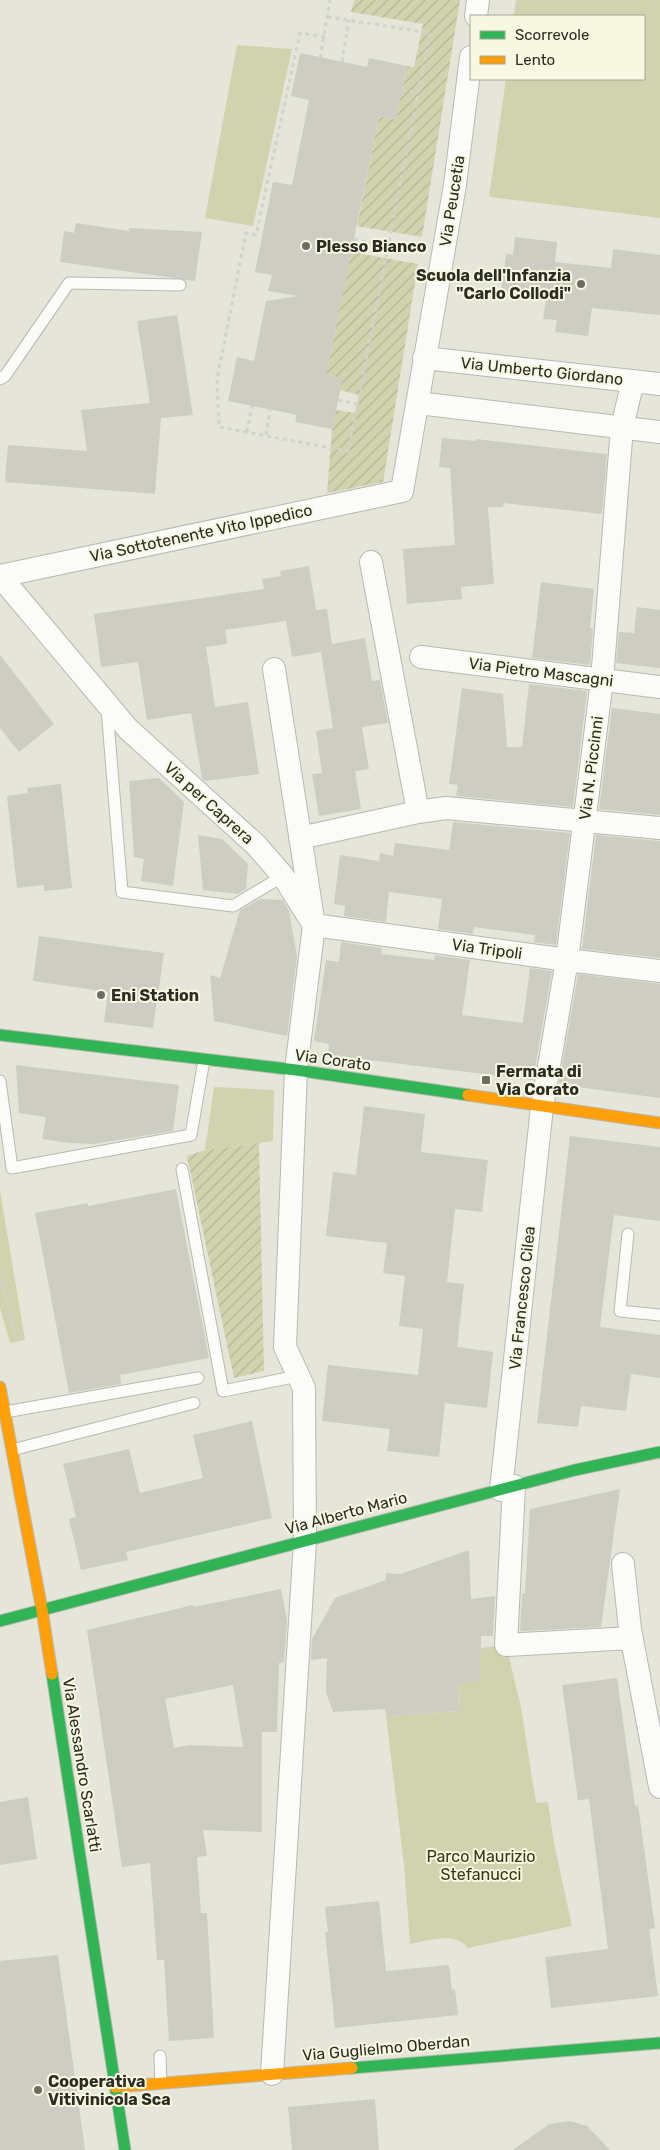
<svg xmlns="http://www.w3.org/2000/svg" width="660" height="2150" viewBox="0 0 660 2150" font-family="Rubik,sans-serif">
	<style>
		.green { fill: #d1d3ae }
		.garden { fill: url(#garden-furrows) }
		.building { fill: #cdcdc3; fill-rule: evenodd }
		.lines { fill: none; stroke-linecap: round; stroke-linejoin: round }
		.lane-casing { stroke: #b8b9af; stroke-width: 13 }
		.street-casing { stroke: #b8b9af; stroke-width: 24 }
		.fast-casing { stroke: #b8b9af; stroke-width: 13 }
		.slow-casing { stroke: #b8b9af; stroke-width: 13 }
		.path { stroke: #d2d2cf; stroke-width: 3; stroke-dasharray: 4 4; stroke-linecap: butt }
		.lane { stroke: #fbfbf9; stroke-width: 11 }
		.street { stroke: #fbfbf9; stroke-width: 22 }
		.fast { stroke: #30b455; stroke-width: 11 }
		.slow { stroke: #ff9f0a; stroke-width: 11 }
		.poi-dot { fill: #6d6d63; stroke: #f7f8e1; stroke-width: 2 }
		.labels { text-anchor: middle; dominant-baseline: central; stroke-width: 4; stroke-linejoin: round; paint-order: stroke }
		.street-label { font-size: 16px; fill: #2c2c24; stroke: #f7f8e1 }
		.poi-label { font-size: 16px; font-weight: bold; fill: #2c2c24; stroke: #f7f8e1; text-anchor: start }
		.park-label { font-size: 16px; fill: #363715; stroke: #f7f8e1 }
	</style>
	<defs>
		<pattern id="garden-furrows" width="10" height="10" patternUnits="userSpaceOnUse" patternTransform="scale(1.25)"><rect width="10" height="10" fill="#d1d3ae"/><path d="M-1 1l2-2M0 10L10 0M9 11l2-2" fill="none" stroke="#b4b596"/></pattern>
	</defs>
	<rect width="100%" height="100%" fill="#e5e6d9"/>
	<path class="green" d="M 516,0 L 660,0 L 660,218 L 489,197 L 506,79 L 644,79 L 644,16 L 514,16 Z
		M 237,45 L 292,49 L 253,226 L 205,218 Z
		M 214,1087 L 274,1090 L 273,1141 L 205,1150 Z
		M 0,1191 L 25,1340 L 10,1343 L 0,1308 Z
		M 506,1645 L 521,1707 L 536,1803 L 548,1802 L 554,1843 L 572,1926 L 468,1948 C 455,1931 429,1941 410,1944 L 404,1865 L 386,1716 L 458,1711 L 459,1683 L 481,1648 Z"/>
	<path class="garden" d="M 354,0 L 460,0 L 422,237 L 357,226 L 379,116 L 396,119 L 407,66 L 414,67 L 423,24 L 351,12 Z
		M 351,252 L 418,264 L 383,482 L 327,493 L 332,429 L 336,410 L 355,413 L 359,395 L 340,390 L 342,378 L 326,375 Z
		M 259,1143 L 264,1371 L 234,1378 L 187,1156 L 205,1150 Z"/>
	<path class="building" d="M 300,53 L 367,67 L 369,58 L 407,66 L 396,119 L 379,116 L 326,375 L 343,378 L 332,429 L 295,422 L 297,415 L 228,401 L 237,357 L 254,361 L 266,301 L 299,296 L 268,291 L 272,275 L 255,272 L 273,182 L 292,185 L 309,100 L 291,96 Z
		M 76,223 L 129,231 L 129,228 L 202,232 L 195,281 L 60,262 L 64,231 L 74,233 Z
		M 515,237 L 557,242 L 555,262 L 611,268 L 613,249 L 660,255 L 660,315 L 592,308 L 588,336 L 555,332 L 557,320 L 543,319 L 546,299 L 501,294 L 506,254 L 513,255 Z
		M 177,315 L 193,415 L 161,418 L 155,494 L 5,482 L 8,445 L 87,451 L 81,410 L 150,403 L 137,321 Z
		M 442,438 L 476,441 L 476,439 L 607,454 L 602,514 L 504,503 L 503,507 L 488,507 L 494,584 L 461,587 L 462,599 L 407,604 L 403,549 L 455,545 L 450,468 L 439,467 Z
		M 309,566 L 316,610 L 327,609 L 332,644 L 365,638 L 372,681 L 380,680 L 388,723 L 362,727 L 369,769 L 355,771 L 361,809 L 319,816 L 312,774 L 322,773 L 316,731 L 333,728 L 321,652 L 292,657 L 286,621 L 225,630 L 227,644 L 206,647 L 215,707 L 248,702 L 259,774 L 205,781 L 202,778 L 191,713 L 147,720 L 138,662 L 101,667 L 94,614 L 264,589 L 262,579 L 281,576 L 280,571 Z
		M 541,582 L 594,589 L 590,628 L 593,629 L 590,665 L 532,658 Z
		M 637,607 L 660,610 L 660,668 L 616,663 L 619,632 L 634,633 Z
		M 0,655 L 54,724 L 19,752 L 0,728 Z
		M 529,684 L 587,691 L 573,807 L 456,796 L 458,785 L 449,784 L 462,688 L 503,694 L 507,747 L 522,747 Z
		M 612,708 L 660,714 L 660,815 L 599,809 Z
		M 159,778 L 184,802 L 173,886 L 141,881 L 144,859 L 134,857 L 129,781 Z
		M 61,784 L 72,888 L 44,891 L 44,885 L 17,888 L 7,796 L 28,793 L 27,788 Z
		M 453,822 L 570,833 L 556,945 L 534,942 L 535,935 L 474,927 L 473,934 L 438,929 L 442,899 L 389,892 L 386,922 L 344,916 L 345,906 L 334,904 L 340,855 L 379,861 L 380,853 L 393,856 L 395,843 L 449,850 Z
		M 198,835 L 222,839 L 248,864 L 246,889 L 238,894 L 203,890 Z
		M 596,835 L 660,841 L 660,958 L 582,949 Z
		M 260,899 L 283,900 L 289,911 L 297,956 L 287,1036 L 214,1021 L 210,975 L 220,978 L 240,910 Z
		M 39,936 L 164,953 L 153,1028 L 104,1022 L 108,992 L 33,981 Z
		M 341,942 L 382,948 L 381,954 L 434,960 L 435,955 L 470,960 L 462,1015 L 523,1023 L 530,968 L 552,971 L 533,1080 L 328,1055 L 329,1044 L 314,1041 L 326,960 L 339,962 Z
		M 578,974 L 660,984 L 660,1098 L 577,1087 L 577,1084 L 559,1083 Z
		M 16,1065 L 179,1085 L 173,1131 L 94,1144 L 69,1143 L 42,1139 L 46,1117 L 19,1113 Z
		M 364,1106 L 425,1114 L 421,1152 L 488,1160 L 482,1212 L 455,1209 L 447,1282 L 464,1284 L 457,1347 L 493,1352 L 487,1408 L 445,1403 L 439,1457 L 387,1451 L 390,1429 L 322,1421 L 328,1365 L 418,1375 L 423,1329 L 399,1326 L 405,1276 L 383,1273 L 387,1243 L 326,1236 L 333,1172 L 356,1175 Z
		M 570,1136 L 660,1147 L 660,1221 L 614,1215 L 600,1327 L 660,1335 L 660,1378 L 631,1374 L 626,1411 L 581,1406 L 578,1427 L 537,1423 Z
		M 176,1189 L 209,1358 L 120,1375 L 121,1384 L 69,1393 L 35,1213 L 88,1203 L 88,1206 Z
		M 252,1421 L 272,1518 L 126,1552 L 128,1560 L 81,1570 L 69,1519 L 76,1517 L 63,1464 L 129,1449 L 140,1493 L 203,1478 L 193,1435 Z
		M 620,1489 L 601,1627 L 520,1631 L 522,1594 L 525,1593 L 530,1509 Z
		M 469,1550 L 471,1599 L 495,1596 L 493,1636 L 481,1636 L 480,1681 L 459,1683 L 458,1711 L 386,1716 L 385,1709 L 333,1712 L 326,1692 L 327,1658 L 311,1660 L 312,1639 L 335,1598 L 386,1580 L 386,1573 L 401,1574 Z
		M 281,1589 L 287,1620 L 284,1662 L 279,1663 L 277,1732 L 262,1732 L 262,1832 L 203,1830 L 207,1856 L 197,1857 L 201,1913 L 207,1913 L 214,2038 L 169,2041 L 164,1960 L 157,1960 L 150,1863 L 122,1867 L 87,1630 L 193,1605 L 194,1607 ZM 233,1685 L 243,1747 L 188,1745 L 174,1748 L 165,1699 Z
		M 617,1678 L 635,1806 L 638,1805 L 655,1928 L 649,1929 L 658,1996 L 551,2008 L 545,1957 L 608,1949 L 589,1799 L 578,1800 L 562,1685 Z
		M 28,1797 L 37,1859 L 0,1865 L 0,1802 Z
		M 379,1901 L 386,1971 L 449,1965 L 452,1990 L 455,1989 L 458,2015 L 335,2028 L 325,1932 L 328,1932 L 325,1907 Z
		M 58,1955 L 85,2150 L 0,2150 L 0,1961 Z
		M 375,2099 L 379,2150 L 292,2150 L 288,2107 Z
		M 570,2121 L 587,2126 L 610,2150 L 513,2150 L 549,2124 Z"/>
	<g class="lines">
		<defs>
			<path id="lane" d="M 0,379 L 5,376 L 69,283 L 180,285
				M 107,709 L 122,892 L 233,906 L 283,876
				M 0,1081 L 12,1168 L 191,1135 L 204,1060
				M 182,1169 L 223,1391 L 298,1376
				M 628,1234 L 620,1311 L 660,1315
				M 5,1412 L 198,1378
				M 12,1450 L 194,1403
				M 160,2056 L 161,2083"/>
			<path id="street" d="M 476,16 L 478,0
				M 424,358 L 660,384
				M 418,403 L 660,432
				M 0,576 L 128,729 L 256,845 L 283,876 L 314,925 L 296,1070 L 285,1347 L 304,1388 L 305,1541 L 272,2074
				M 0,576 L 402,491 L 455,185 L 471,57
				M 421,657 L 660,687
				M 274,669 L 314,925 L 567,960 L 660,971
				M 418,812 L 446,808 L 660,828
				M 300,838 L 418,812 L 371,562
				M 514,1486 L 506,1645 L 632,1638
				M 501,1490 L 542,1107 L 567,960 L 602,680 L 622,427 L 633,381
				M 623,1564 L 630,1629 L 660,1787"/>
			<path id="fast" d="M 0,1035 L 296,1070 L 468,1095
				M 0,1621 L 575,1470 L 660,1452
				M 52,1674 L 125,2150
				M 352,2068 L 660,2043"/>
			<path id="slow" d="M 468,1095 L 660,1123
				M 0,1387 L 42,1610 L 52,1674
				M 115,2087 L 352,2068"/>
		</defs>
		<use href="#lane" class="lane-casing"/>
		<use href="#street" class="street-casing"/>
		<use href="#fast" class="fast-casing"/>
		<use href="#slow" class="slow-casing"/>
		<path class="path" d="M 325,37 L 300,33 L 256,235 L 246,233 L 217,379 L 219,427 L 348,451 L 430,33 L 328,17
			M 320,58 L 330,0
			M 342,62 L 349,20
			M 402,90 L 418,93
			M 354,239 L 387,247 L 417,251
			M 338,400 L 357,404
			M 247,432 L 252,406
			M 266,435 L 270,410
			M 0,1272 L 17,1342"/>
		<use href="#lane" class="lane"/>
		<use href="#street" class="street"/>
		<use href="#fast" class="fast"/>
		<use href="#slow" class="slow"/>
	</g>
	<g class="poi-dot">
		<circle cx="306" cy="246" r="5"/>
		<circle cx="581" cy="284" r="5"/>
		<circle cx="101" cy="995" r="5"/>
		<rect x="481" y="1075" width="10" height="10" rx="2.5"/>
		<circle cx="38" cy="2090" r="5"/>
	</g>
	<g class="labels">
		<g class="street-label">
			<text transform="translate(452 201) rotate(-81)">Via Peucetia</text>
			<text transform="translate(542 371) rotate(6)">Via Umberto Giordano</text>
			<text transform="translate(201 533) rotate(-12)">Via Sottotenente Vito Ippedico</text>
			<text transform="translate(541 672) rotate(7)">Via Pietro Mascagni</text>
			<text transform="translate(591 768) rotate(-83)">Via N. Piccinni</text>
			<text transform="translate(209 803) rotate(42)">Via per Caprera</text>
			<text transform="translate(487 949) rotate(8)">Via Tripoli</text>
			<text transform="translate(333 1060) rotate(8)">Via Corato</text>
			<text transform="translate(522 1298) rotate(-84)">Via Francesco Cilea</text>
			<text transform="translate(346 1513) rotate(-15)">Via Alberto Mario</text>
			<text transform="translate(82 1765) rotate(81)">Via Alessandro Scarlatti</text>
			<text transform="translate(386 2048) rotate(-5)">Via Guglielmo Oberdan</text>
		</g>
		<g class="poi-label">
			<text x="316" y="246">Plesso Bianco</text>
			<text x="571" y="275" text-anchor="end">Scuola dell'Infanzia<tspan x="571" dy="18">"Carlo Collodi"</tspan></text>
			<text x="111" y="995">Eni Station</text>
			<text x="496" y="1071">Fermata di<tspan x="496" dy="18">Via Corato</tspan></text>
			<text x="48" y="2081">Cooperativa<tspan x="48" dy="18">Vitivinicola Sca</tspan></text>
		</g>
		<g class="park-label">
			<text x="481" y="1856">Parco Maurizio<tspan x="481" dy="18">Stefanucci</tspan></text>
		</g>
	</g>
	<rect x="470" y="15" width="175" height="65" fill="#f7f8e1" stroke="#a6a695"/>
	<rect x="480" y="31" width="25" height="8" fill="#30b455" stroke="#a6a695"/>
	<text x="515" y="40" font-size="15" fill="#2c2c24">Scorrevole</text>
	<rect x="480" y="56" width="25" height="8" fill="#ff9f0a" stroke="#a6a695"/>
	<text x="515" y="65" font-size="15" fill="#2c2c24">Lento</text>
</svg>
